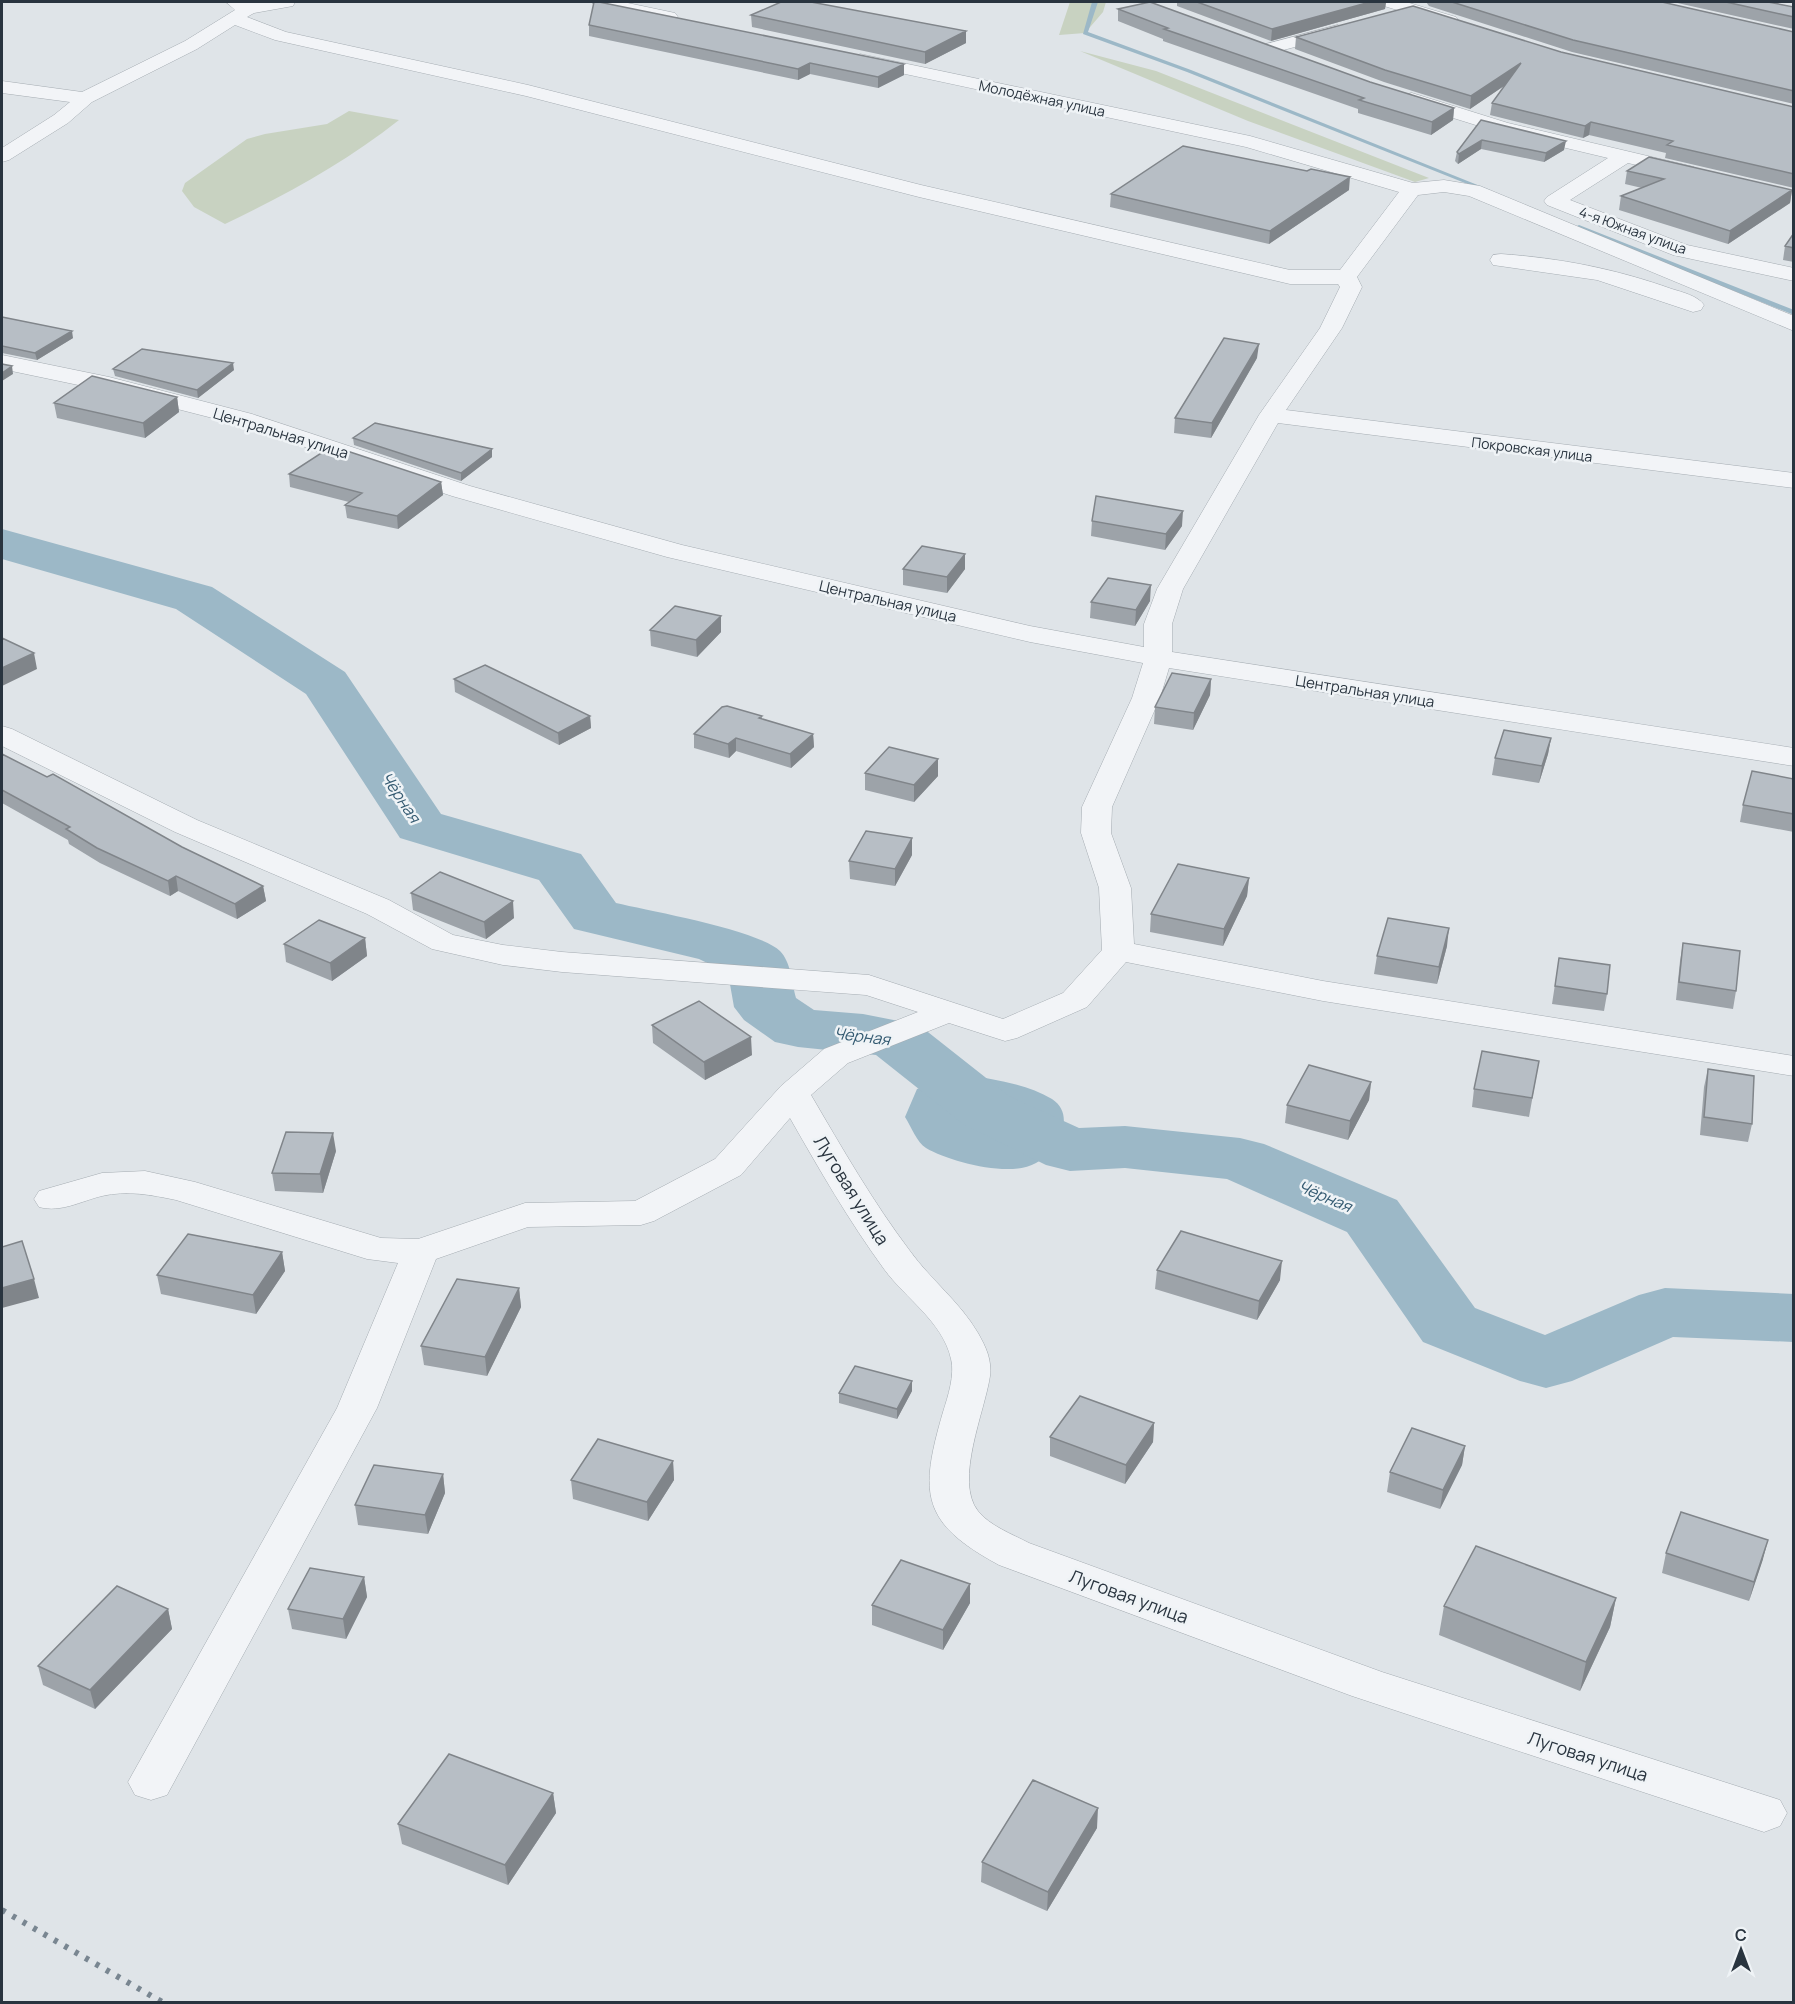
<svg xmlns="http://www.w3.org/2000/svg" width="1795" height="2004" viewBox="0 0 1795 2004" font-family="Manrope,sans-serif">
	<style>
		.green { fill: #c8d2c1 }
		.water { fill: #9cb8c7 }
		.lines { fill: none; stroke-linecap: round; stroke-linejoin: round }
		.stream { fill: #9cb8c7; fill-rule: evenodd }
		.river { fill: #9cb8c7; fill-rule: evenodd }
		.minor-casing { stroke: #a5acb2; stroke-width: 1 }
		.minor { fill: #f2f4f7; fill-rule: evenodd }
		.rail { stroke: #798691; stroke-width: 6; stroke-dasharray: 4 8; stroke-linecap: butt }
		.wall { fill: #9da3a9 }
		.shaded-wall { fill: #80858a }
		.building { fill: #b7bec5; stroke: #80858a; stroke-width: 1.5 }
		.labels { text-anchor: middle; dominant-baseline: central; stroke-width: 5; stroke-linejoin: round; paint-order: stroke }
		.far-street-label { font-size: 14px; fill: #29343f; stroke: #eff3f6 }
		.street-label { font-size: 15px; fill: #29343f; stroke: #eff3f6 }
		.water-label { font-size: 16px; font-style: italic; fill: #345a71; stroke: #eff3f6 }
		.near-street-label { font-size: 18px; fill: #29343f; stroke: #eff3f6 }
	</style>
	<rect width="100%" height="100%" fill="#dfe4e8"/>
	<path class="green" d="M 1070,2 L 1106,2 L 1103,12 L 1085,33 L 1059,35 Z
		M 1080,51 L 1156,71 L 1429,178 L 1415,182 L 1248,121 Z
		M 349,111 L 399,120 C 346,162 286,195 225,224 L 194,207 L 182,191 L 185,183 L 247,139 L 265,134 L 327,124 Z"/>
	<path class="water" d="M 964,1074 C 993,1080 1026,1083 1052,1099 C 1078,1116 1056,1152 1036,1163 C 1011,1178 950,1162 926,1148 C 917,1143 911,1126 905,1117 L 917,1089 Z"/>
	<g class="lines">
		<path class="stream" d="M 1092,2 L 1098,2 L 1088,32 L 1191,70 L 1490,190 L 1485,191 L 1187,72 L 1083,34 Z
			M 1579,225 L 1794,310 L 1794,315 L 1577,228 L 1577,226 Z"/>
		<path class="river" d="M 2,529 L 212,587 L 345,672 L 441,814 L 581,854 L 616,903 C 650,911 758,930 780,951 C 791,962 792,983 796,998 L 814,1010 L 863,1014 L 919,1025 L 1009,1096 L 1079,1128 L 1125,1126 L 1240,1138 L 1264,1144 L 1397,1200 L 1475,1308 L 1545,1335 L 1639,1295 L 1665,1288 L 1794,1294 L 1794,1342 L 1673,1337 L 1572,1381 L 1546,1388 L 1520,1381 L 1423,1342 L 1347,1232 L 1227,1179 L 1125,1168 L 1070,1171 L 1046,1165 L 963,1124 L 876,1055 L 798,1047 L 775,1042 L 744,1020 L 734,1007 L 728,973 L 699,959 L 574,929 L 539,880 L 400,838 L 306,694 L 176,609 L 2,559 Z"/>
		<defs>
			<path id="minor" d="M 226,2 L 295,2 L 293,6 L 254,13 L 247,17 L 286,32 L 528,85 L 921,185 L 1290,270 L 1340,270 L 1399,192 L 1246,147 L 854,63 L 851,59 L 860,54 L 1250,136 L 1413,183 L 1444,180 L 1480,186 L 1794,316 L 1794,331 L 1469,196 L 1444,192 L 1418,195 L 1357,277 L 1362,287 L 1342,328 L 1286,410 L 1794,473 L 1794,488 L 1278,423 L 1183,589 L 1172,624 L 1172,652 L 1794,748 L 1794,766 L 1169,668 L 1160,698 L 1112,807 L 1111,833 L 1131,888 L 1134,944 L 1323,981 L 1794,1056 L 1794,1076 L 1323,1001 L 1126,962 L 1087,1007 L 1017,1038 L 1005,1041 L 949,1023 L 848,1063 L 811,1095 C 842,1148 873,1202 910,1251 C 931,1280 960,1302 978,1333 C 986,1347 992,1360 990,1376 C 985,1411 954,1481 978,1511 C 990,1526 1012,1534 1029,1543 L 1382,1672 L 1780,1800 L 1787,1813 L 1780,1826 L 1764,1832 L 1352,1696 L 999,1565 C 921,1523 919,1494 943,1412 C 948,1396 955,1375 951,1359 C 943,1322 905,1298 884,1269 C 849,1221 819,1169 790,1118 L 741,1175 L 654,1221 L 641,1225 L 528,1227 L 436,1259 L 377,1408 L 167,1795 L 151,1800 L 135,1795 L 128,1782 L 337,1408 L 398,1263 L 367,1259 L 176,1200 C 152,1195 127,1190 102,1196 C 81,1201 61,1213 39,1207 L 34,1199 L 39,1191 L 102,1173 L 145,1171 L 195,1182 L 381,1238 L 418,1239 L 525,1203 L 635,1201 L 715,1159 L 781,1086 L 824,1049 L 918,1012 L 866,995 L 562,972 L 503,965 L 432,949 L 367,914 L 175,832 L 2,746 L 2,726 L 12,729 L 197,820 L 389,900 L 453,935 L 503,945 L 562,952 L 869,975 L 1003,1019 L 1063,993 L 1102,950 L 1099,888 L 1081,833 L 1082,807 L 1132,698 L 1143,663 L 1030,642 L 667,557 L 452,496 L 236,424 L 107,391 L 2,369 L 2,355 L 109,377 L 252,414 L 470,486 L 682,545 L 1030,626 L 1144,647 L 1144,624 L 1157,589 L 1259,415 L 1320,328 L 1340,287 L 1338,284 L 1290,284 L 919,197 L 526,96 L 275,40 L 235,25 L 197,49 L 92,102 L 68,123 L 9,160 L 2,162 L 2,148 L 54,115 L 70,102 L 2,93 L 2,81 L 82,92 L 185,41 L 235,10 Z
				M 592,2 L 623,2 L 675,13 L 678,17 L 669,22 L 595,6 Z
				M 1381,2 L 1406,2 L 1456,17 L 1459,21 L 1450,26 L 1384,6 Z
				M 1338,25 L 1347,30 L 1344,34 L 1272,53 L 1263,48 L 1266,44 Z
				M 1412,93 L 1508,123 L 1694,167 L 1697,171 L 1694,175 L 1687,177 L 1628,163 L 1570,200 L 1687,245 L 1794,268 L 1794,281 L 1673,255 L 1547,205 L 1544,201 L 1547,197 L 1608,158 L 1495,131 L 1405,103 L 1403,99 L 1405,95 Z
				M 1501,254 C 1560,258 1616,269 1672,289 C 1682,292 1698,296 1704,305 L 1701,310 L 1693,312 L 1597,280 L 1493,265 L 1490,260 L 1493,255 Z"/>
		</defs>
		<use href="#minor" class="minor-casing"/>
		<use href="#minor" class="minor"/>
		<path class="rail" d="M 2,1910 L 162,2002"/>
	</g>
	<path class="wall" d="M 1177,2 L 1386,2 L 1385,9 L 1271,41 L 1177,6 Z
		M 1426,2 L 1662,2 L 1794,32 L 1794,104 L 1572,52 L 1429,6 Z
		M 1673,2 L 1768,2 L 1794,7 L 1794,29 Z
		M 1118,9 L 1370,82 L 1454,108 L 1453,120 L 1431,135 L 1358,113 L 1358,109 L 1163,41 L 1163,39 L 1118,21 Z
		M 751,15 L 966,31 L 966,43 L 925,64 L 752,27 Z
		M 589,25 L 904,64 L 904,75 L 878,88 L 810,74 L 798,80 L 589,36 Z
		M 1296,37 L 1561,52 L 1794,107 L 1794,188 L 1665,158 L 1666,153 L 1589,135 L 1583,138 L 1490,115 L 1492,103 L 1504,86 L 1470,109 L 1384,82 L 1295,49 Z
		M 1481,120 L 1564,150 L 1544,162 L 1481,149 L 1458,164 L 1455,161 L 1457,152 Z
		M 1627,171 L 1792,190 L 1790,203 L 1728,244 L 1619,210 L 1621,196 L 1642,188 L 1625,184 Z
		M 1349,190 L 1269,244 L 1110,207 L 1111,194 Z
		M 1794,233 L 1794,262 L 1783,260 L 1785,246 Z
		M 2,317 L 73,338 L 37,360 L 2,353 Z
		M 1257,358 L 1211,438 L 1174,433 L 1175,418 Z
		M 113,369 L 234,370 L 198,398 L 115,376 Z
		M 177,397 L 179,412 L 145,438 L 57,418 L 54,403 Z
		M 353,438 L 492,449 L 492,457 L 461,481 L 354,445 Z
		M 289,474 L 441,482 L 443,495 L 398,529 L 347,518 L 345,505 L 349,502 L 290,487 Z
		M 1092,521 L 1182,526 L 1165,550 L 1091,536 Z
		M 903,569 L 965,569 L 947,593 L 903,585 Z
		M 1150,601 L 1135,626 L 1090,618 L 1091,602 Z
		M 721,616 L 721,632 L 697,657 L 651,646 L 650,630 Z
		M 454,679 L 590,716 L 591,728 L 559,745 L 455,692 Z
		M 1211,679 L 1210,695 L 1193,730 L 1154,724 L 1155,707 Z
		M 762,716 L 762,719 L 813,734 L 814,747 L 791,768 L 736,751 L 729,758 L 694,748 L 694,734 Z
		M 1551,738 L 1548,754 L 1539,783 L 1492,775 L 1495,758 Z
		M 2,754 L 182,847 L 263,886 L 266,901 L 237,919 L 178,891 L 170,896 L 100,863 L 69,844 L 68,840 L 2,803 Z
		M 938,759 L 938,776 L 914,802 L 865,790 L 865,773 Z
		M 1794,779 L 1794,832 L 1740,822 L 1743,805 Z
		M 912,855 L 895,886 L 850,879 L 849,861 Z
		M 1249,878 L 1247,896 L 1223,946 L 1150,932 L 1151,914 Z
		M 411,893 L 514,918 L 486,939 L 413,910 Z
		M 365,938 L 367,956 L 332,981 L 286,962 L 284,944 Z
		M 1683,943 L 1736,991 L 1733,1009 L 1676,1000 L 1680,961 Z
		M 1447,946 L 1437,984 L 1374,974 L 1377,956 Z
		M 1559,958 L 1607,994 L 1604,1011 L 1552,1004 Z
		M 652,1025 L 752,1055 L 705,1080 L 653,1043 Z
		M 1539,1061 L 1529,1117 L 1472,1107 L 1474,1089 Z
		M 1708,1069 L 1752,1124 L 1748,1142 L 1700,1135 L 1704,1087 Z
		M 1371,1082 L 1369,1100 L 1348,1140 L 1285,1123 L 1287,1105 Z
		M 336,1151 L 323,1193 L 275,1191 L 272,1173 Z
		M 282,1252 L 285,1271 L 256,1314 L 161,1294 L 157,1275 Z
		M 1157,1270 L 1280,1280 L 1257,1320 L 1155,1289 Z
		M 519,1288 L 521,1307 L 487,1376 L 424,1365 L 421,1346 Z
		M 912,1381 L 912,1391 L 897,1419 L 839,1403 L 839,1393 Z
		M 1154,1423 L 1153,1442 L 1125,1484 L 1050,1456 L 1050,1437 Z
		M 1465,1446 L 1462,1465 L 1440,1509 L 1387,1492 L 1390,1472 Z
		M 673,1461 L 674,1480 L 648,1521 L 573,1499 L 571,1480 Z
		M 443,1474 L 445,1493 L 428,1534 L 358,1525 L 355,1505 Z
		M 1666,1553 L 1763,1559 L 1749,1601 L 1662,1573 Z
		M 364,1577 L 367,1597 L 346,1639 L 292,1629 L 288,1609 Z
		M 970,1584 L 970,1603 L 943,1650 L 872,1625 L 872,1605 Z
		M 1616,1598 L 1610,1627 L 1580,1691 L 1439,1635 L 1444,1606 Z
		M 168,1609 L 172,1629 L 95,1709 L 43,1685 L 38,1666 Z
		M 553,1793 L 556,1813 L 508,1885 L 402,1844 L 398,1824 Z
		M 1097,1828 L 1047,1911 L 981,1882 L 982,1862 Z"/>
	<path class="shaded-wall" d="M 1370,2 L 1386,2 L 1385,9 L 1271,41 L 1272,29 Z
		M 966,31 L 966,43 L 925,64 L 925,52 Z
		M 810,63 L 810,74 L 798,80 L 798,69 Z
		M 1521,63 L 1520,75 L 1470,109 L 1471,96 Z
		M 904,64 L 904,75 L 878,88 L 878,77 Z
		M 1454,108 L 1453,120 L 1431,135 L 1432,122 Z
		M 1591,122 L 1589,135 L 1583,138 L 1585,126 Z
		M 1482,140 L 1481,149 L 1458,164 L 1459,154 Z
		M 1566,141 L 1564,150 L 1544,162 L 1546,153 Z
		M 1350,177 L 1349,190 L 1269,244 L 1270,231 Z
		M 1792,190 L 1790,203 L 1728,244 L 1730,231 Z
		M 72,331 L 73,338 L 37,360 L 35,353 Z
		M 1259,344 L 1257,358 L 1211,438 L 1212,423 Z
		M 233,363 L 234,370 L 198,398 L 197,390 Z
		M 12,366 L 13,374 L 2,381 L 2,373 Z
		M 177,397 L 179,412 L 145,438 L 143,423 Z
		M 492,449 L 492,457 L 461,481 L 461,473 Z
		M 441,482 L 443,495 L 398,529 L 397,516 Z
		M 1183,511 L 1182,526 L 1165,550 L 1166,534 Z
		M 965,554 L 965,569 L 947,593 L 947,577 Z
		M 1151,585 L 1150,601 L 1135,626 L 1136,610 Z
		M 721,616 L 721,632 L 697,657 L 696,640 Z
		M 34,653 L 37,669 L 2,686 L 2,668 Z
		M 1211,679 L 1210,695 L 1193,730 L 1194,713 Z
		M 590,716 L 591,728 L 559,745 L 558,733 Z
		M 813,734 L 814,747 L 791,768 L 790,754 Z
		M 736,738 L 736,751 L 729,758 L 728,744 Z
		M 1551,738 L 1548,754 L 1539,783 L 1542,766 Z
		M 938,759 L 938,776 L 914,802 L 914,785 Z
		M 912,838 L 912,855 L 895,886 L 895,869 Z
		M 176,876 L 178,891 L 170,896 L 168,881 Z
		M 1249,878 L 1247,896 L 1223,946 L 1224,929 Z
		M 263,886 L 266,901 L 237,919 L 235,904 Z
		M 513,901 L 514,918 L 486,939 L 484,922 Z
		M 1449,928 L 1447,946 L 1437,984 L 1439,967 Z
		M 365,938 L 367,956 L 332,981 L 330,963 Z
		M 751,1037 L 752,1055 L 705,1080 L 704,1062 Z
		M 1371,1082 L 1369,1100 L 1348,1140 L 1350,1121 Z
		M 333,1133 L 336,1151 L 323,1193 L 320,1174 Z
		M 282,1252 L 285,1271 L 256,1314 L 253,1295 Z
		M 1282,1261 L 1280,1280 L 1257,1320 L 1259,1301 Z
		M 34,1279 L 39,1298 L 2,1308 L 2,1288 Z
		M 519,1288 L 521,1307 L 487,1376 L 485,1357 Z
		M 912,1381 L 912,1391 L 897,1419 L 897,1409 Z
		M 1154,1423 L 1153,1442 L 1125,1484 L 1126,1465 Z
		M 1465,1446 L 1462,1465 L 1440,1509 L 1443,1490 Z
		M 673,1461 L 674,1480 L 648,1521 L 647,1502 Z
		M 443,1474 L 445,1493 L 428,1534 L 425,1515 Z
		M 1768,1540 L 1763,1559 L 1749,1601 L 1754,1582 Z
		M 364,1577 L 367,1597 L 346,1639 L 343,1619 Z
		M 970,1584 L 970,1603 L 943,1650 L 943,1630 Z
		M 1616,1598 L 1610,1627 L 1580,1691 L 1586,1662 Z
		M 168,1609 L 172,1629 L 95,1709 L 90,1690 Z
		M 553,1793 L 556,1813 L 508,1885 L 505,1865 Z
		M 1098,1808 L 1097,1828 L 1047,1911 L 1048,1892 Z"/>
	<path class="building" d="M 594,2 L 599,2 L 904,64 L 878,77 L 810,63 L 798,69 L 589,25 Z
		M 781,2 L 811,2 L 966,31 L 925,52 L 751,15 Z
		M 1150,2 L 1370,82 L 1454,108 L 1432,122 L 1359,100 L 1364,98 L 1164,29 L 1168,28 L 1118,9 Z
		M 1197,2 L 1370,2 L 1272,29 Z
		M 1452,2 L 1662,2 L 1794,32 L 1794,91 L 1573,40 Z
		M 1726,2 L 1768,2 L 1794,7 L 1794,17 Z
		M 1413,6 L 1561,52 L 1794,107 L 1794,174 L 1667,145 L 1673,141 L 1591,122 L 1585,126 L 1492,103 L 1521,63 L 1471,96 L 1385,70 L 1296,37 Z
		M 1481,120 L 1566,141 L 1546,153 L 1482,140 L 1459,154 L 1457,152 Z
		M 1183,146 L 1307,171 L 1311,169 L 1350,177 L 1270,231 L 1111,194 Z
		M 1649,157 L 1792,190 L 1730,231 L 1621,196 L 1664,179 L 1627,171 Z
		M 1794,233 L 1794,248 L 1785,246 Z
		M 2,317 L 72,331 L 35,353 L 2,346 Z
		M 1224,338 L 1259,344 L 1212,423 L 1175,418 Z
		M 142,349 L 233,363 L 197,390 L 113,369 Z
		M 2,364 L 12,366 L 2,373 Z
		M 92,376 L 177,397 L 143,423 L 54,403 Z
		M 375,423 L 492,449 L 461,473 L 353,438 Z
		M 332,446 L 441,482 L 397,516 L 345,505 L 362,493 L 289,474 Z
		M 1096,496 L 1183,511 L 1166,534 L 1092,521 Z
		M 922,546 L 965,554 L 947,577 L 903,569 Z
		M 1108,578 L 1151,585 L 1136,610 L 1091,602 Z
		M 675,606 L 721,616 L 696,640 L 650,630 Z
		M 2,638 L 34,653 L 2,668 Z
		M 485,665 L 590,716 L 558,733 L 454,679 Z
		M 1172,673 L 1211,679 L 1194,713 L 1155,707 Z
		M 727,706 L 762,716 L 759,718 L 813,734 L 790,754 L 736,738 L 728,744 L 694,734 L 722,707 Z
		M 1504,730 L 1551,738 L 1542,766 L 1495,758 Z
		M 889,747 L 938,759 L 914,785 L 865,773 Z
		M 2,754 L 47,777 L 53,774 L 182,847 L 263,886 L 235,904 L 176,876 L 168,881 L 97,848 L 66,829 L 70,827 L 2,790 Z
		M 1752,771 L 1794,779 L 1794,814 L 1743,805 Z
		M 866,831 L 912,838 L 895,869 L 849,861 Z
		M 1178,864 L 1249,878 L 1224,929 L 1151,914 Z
		M 440,872 L 513,901 L 484,922 L 411,893 Z
		M 1388,918 L 1449,928 L 1439,967 L 1377,956 Z
		M 319,920 L 365,938 L 330,963 L 284,944 Z
		M 1683,943 L 1740,951 L 1736,991 L 1679,982 Z
		M 1559,958 L 1610,965 L 1607,994 L 1555,986 Z
		M 699,1001 L 751,1037 L 704,1062 L 652,1025 Z
		M 1482,1051 L 1539,1061 L 1532,1098 L 1474,1089 Z
		M 1309,1065 L 1371,1082 L 1350,1121 L 1287,1105 Z
		M 1708,1069 L 1754,1076 L 1752,1124 L 1704,1117 Z
		M 286,1132 L 333,1133 L 320,1174 L 272,1173 Z
		M 1181,1231 L 1282,1261 L 1259,1301 L 1157,1270 Z
		M 188,1234 L 282,1252 L 253,1295 L 157,1275 Z
		M 22,1241 L 34,1279 L 2,1288 L 2,1247 Z
		M 457,1279 L 519,1288 L 485,1357 L 421,1346 Z
		M 855,1366 L 912,1381 L 897,1409 L 839,1393 Z
		M 1080,1396 L 1154,1423 L 1126,1465 L 1050,1437 Z
		M 1412,1428 L 1465,1446 L 1443,1490 L 1390,1472 Z
		M 598,1439 L 673,1461 L 647,1502 L 571,1480 Z
		M 374,1465 L 443,1474 L 425,1515 L 355,1505 Z
		M 1681,1512 L 1768,1540 L 1754,1582 L 1666,1553 Z
		M 1476,1546 L 1616,1598 L 1586,1662 L 1444,1606 Z
		M 901,1560 L 970,1584 L 943,1630 L 872,1605 Z
		M 310,1568 L 364,1577 L 343,1619 L 288,1609 Z
		M 117,1586 L 168,1609 L 90,1690 L 38,1666 Z
		M 449,1754 L 553,1793 L 505,1865 L 398,1824 Z
		M 1033,1780 L 1098,1808 L 1048,1892 L 982,1862 Z"/>
	<g class="labels">
		<g class="far-street-label">
			<text transform="translate(1042 98) rotate(12)">Молодёжная улица</text>
			<text transform="translate(1633 230) rotate(20)">4-я Южная улица</text>
			<text transform="translate(1532 449) rotate(7)">Покровская улица</text>
		</g>
		<g class="street-label">
			<text transform="translate(281 433) rotate(17)">Центральная улица</text>
			<text transform="translate(888 601) rotate(13)">Центральная улица</text>
			<text transform="translate(1365 691) rotate(9)">Центральная улица</text>
		</g>
		<g class="water-label">
			<text transform="translate(401 797) rotate(56)">Чёрная</text>
			<text transform="translate(862 1036) rotate(7)">Чёрная</text>
			<text transform="translate(1325 1196) rotate(23)">Чёрная</text>
		</g>
		<g class="near-street-label">
			<text transform="translate(852 1190) rotate(58)">Луговая улица</text>
			<text transform="translate(1129 1596) rotate(20)">Луговая улица</text>
			<text transform="translate(1588 1756) rotate(18)">Луговая улица</text>
		</g>
	</g>
	<rect width="1795" height="2004" fill="none" stroke="#29343f" stroke-width="6"/>
	<g transform="translate(1741 1950)" stroke="#eff3f6" stroke-width="4.5" paint-order="stroke">
	<path d="M0-4.5L10 22L0 15L-10 22Z" fill="#29343f"/>
	<text y="-9" font-size="16" font-weight="bold" text-anchor="middle" fill="#29343f">С</text>
	</g>
</svg>
